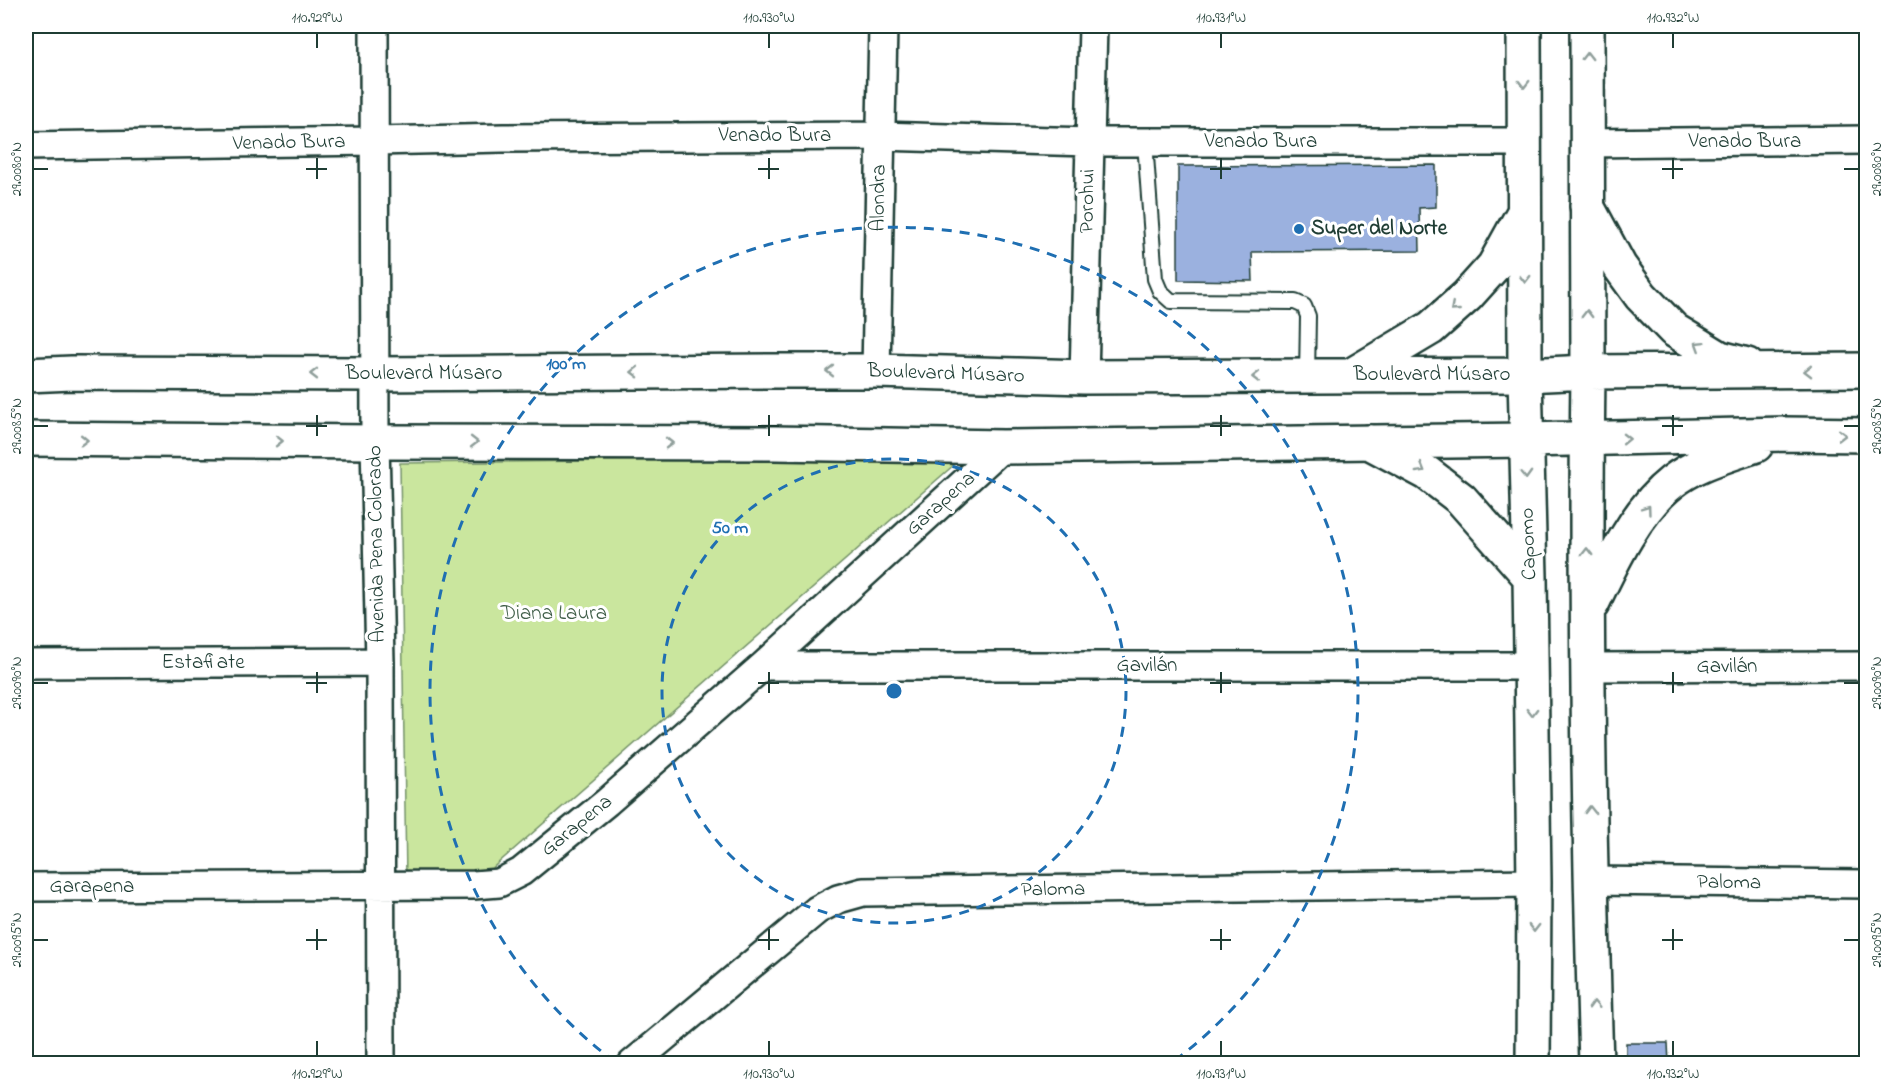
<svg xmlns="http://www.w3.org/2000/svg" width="1892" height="1089" viewBox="0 0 1892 1089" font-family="'Indie Flower',sans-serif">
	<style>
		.green { fill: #cae69e; stroke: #749269; stroke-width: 1.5 }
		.building { fill: #9bb1df; stroke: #1f3d34; stroke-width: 1.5 }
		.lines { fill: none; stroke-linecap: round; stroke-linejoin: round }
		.service-casing { stroke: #1f3d34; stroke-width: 18 }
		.minor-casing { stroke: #1f3d34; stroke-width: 32 }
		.tertiary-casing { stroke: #1f3d34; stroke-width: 38 }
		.secondary-casing { stroke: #1f3d34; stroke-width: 38 }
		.service { stroke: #fff; stroke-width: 14 }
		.minor { stroke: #fff; stroke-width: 27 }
		.tertiary { stroke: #fff; stroke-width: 33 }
		.secondary { stroke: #fff; stroke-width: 33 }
		.oneway { stroke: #8f9e9a }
		.ticks { fill: none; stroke: #1f3d34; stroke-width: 2 }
		.ring { fill: none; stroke: #1f6fb2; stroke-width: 3; stroke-dasharray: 10 8 }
		.poi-dot { fill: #1f6fb2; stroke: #fff; stroke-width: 2 }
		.labels { text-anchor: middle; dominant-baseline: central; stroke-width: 6; stroke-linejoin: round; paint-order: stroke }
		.street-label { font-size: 21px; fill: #1f3d34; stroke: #fff }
		.poi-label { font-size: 21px; font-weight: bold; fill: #1f3d34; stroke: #fff; text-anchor: start }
		.park-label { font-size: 21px; fill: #415f49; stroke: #fff }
		.centre { fill: #1f6fb2; stroke: #fff; stroke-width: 3 }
		.ring-label { font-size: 18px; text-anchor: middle; font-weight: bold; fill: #1f6fb2; stroke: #fff; stroke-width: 6; stroke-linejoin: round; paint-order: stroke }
		.neatline { fill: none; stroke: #1f3d34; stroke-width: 2 }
		.ticks-label { font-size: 15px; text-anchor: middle; fill: #1f3d34 }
	</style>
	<rect width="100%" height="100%" fill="#fff"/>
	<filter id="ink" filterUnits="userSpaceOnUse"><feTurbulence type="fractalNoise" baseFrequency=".0167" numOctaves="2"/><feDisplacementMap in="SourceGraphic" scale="12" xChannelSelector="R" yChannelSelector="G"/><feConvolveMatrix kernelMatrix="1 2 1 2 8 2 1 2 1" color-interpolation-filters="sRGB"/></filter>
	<g filter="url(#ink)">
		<path class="green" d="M 963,457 L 481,878 L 406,879 L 400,463 Z"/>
		<path class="building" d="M 1436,165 L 1436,207 L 1419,208 L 1420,251 L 1252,252 L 1253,281 L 1178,280 L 1178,166 Z
			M 1626,1043 L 1668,1043 L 1669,1064 L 1626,1064 Z"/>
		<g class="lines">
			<defs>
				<path id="service" d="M 1145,142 L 1155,279 L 1160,291 L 1171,301 L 1295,302 L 1304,306 L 1308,316 L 1307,377"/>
				<path id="minor" d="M 374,26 L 375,442 L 380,662 L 381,1064
					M 1587,143 L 1866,140
					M 26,146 L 376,141 L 503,138 L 880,136 L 1090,142 L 1524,142
					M 876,371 L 883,26
					M 1084,377 L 1093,26
					M 26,664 L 380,662
					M 763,666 L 1531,666
					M 1588,667 L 1866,666
					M 1591,881 L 1866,884
					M 26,887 L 474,885 L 499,883 L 521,872 L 607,802 L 763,666 L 1003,447
					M 632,1064 L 817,910 L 838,899 L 863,892 L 1534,883"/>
				<path id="tertiary" d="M 1587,26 L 1588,372
					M 26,375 L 72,373 L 375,374 L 770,371 L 876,371 L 1084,377 L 1525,375 L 1524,26
					M 1352,375 L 1431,328 L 1467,296 L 1494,266 L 1524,212
					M 26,439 L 375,442 L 774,443 L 1003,447 L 1526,440"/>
				<path id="secondary" d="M 1587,206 L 1620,267 L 1641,296 L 1674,330 L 1720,358 L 1747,365
					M 1588,372 C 1585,603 1589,833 1596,1064
					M 1526,440 L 1785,434 L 1866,435
					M 1369,442 L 1427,473 L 1461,499 L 1530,577
					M 1592,604 C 1611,564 1636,510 1672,482 C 1696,463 1728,455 1756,445
					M 1533,1064 L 1534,883 L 1530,577 L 1525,375 L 1588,372 L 1866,370"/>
			</defs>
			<use href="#service" class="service-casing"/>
			<use href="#minor" class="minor-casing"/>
			<use href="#tertiary" class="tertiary-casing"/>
			<use href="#secondary" class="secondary-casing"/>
			<use href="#service" class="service"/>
			<use href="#minor" class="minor"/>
			<use href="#tertiary" class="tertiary"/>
			<use href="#secondary" class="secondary"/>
		</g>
		<defs><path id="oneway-chevron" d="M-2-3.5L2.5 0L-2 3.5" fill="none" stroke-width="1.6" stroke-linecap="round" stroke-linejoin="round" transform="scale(1.5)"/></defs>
		<g class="oneway">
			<use href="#oneway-chevron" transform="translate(1587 56) rotate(-90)"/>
			<use href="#oneway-chevron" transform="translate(1524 84) rotate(90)"/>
			<use href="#oneway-chevron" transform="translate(1525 279) rotate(90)"/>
			<use href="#oneway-chevron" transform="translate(1454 308) rotate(139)"/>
			<use href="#oneway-chevron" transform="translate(1587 314) rotate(-90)"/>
			<use href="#oneway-chevron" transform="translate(1699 345) rotate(-148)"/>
			<use href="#oneway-chevron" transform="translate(830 371) rotate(-180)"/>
			<use href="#oneway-chevron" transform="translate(1808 371) rotate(179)"/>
			<use href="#oneway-chevron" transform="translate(635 372) rotate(179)"/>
			<use href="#oneway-chevron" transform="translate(314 374) rotate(180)"/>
			<use href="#oneway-chevron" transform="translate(1256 377) rotate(180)"/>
			<use href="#oneway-chevron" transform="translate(1842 435)"/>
			<use href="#oneway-chevron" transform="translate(1626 439) rotate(-1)"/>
			<use href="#oneway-chevron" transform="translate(84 440) rotate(1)"/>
			<use href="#oneway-chevron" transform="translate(279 441)"/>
			<use href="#oneway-chevron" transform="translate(474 442)"/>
			<use href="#oneway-chevron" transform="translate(669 443)"/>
			<use href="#oneway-chevron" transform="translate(1421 469) rotate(30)"/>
			<use href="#oneway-chevron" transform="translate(1526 475) rotate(88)"/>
			<use href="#oneway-chevron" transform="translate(1647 509) rotate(-54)"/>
			<use href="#oneway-chevron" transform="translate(1587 552) rotate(-90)"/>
			<use href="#oneway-chevron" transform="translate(1532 712) rotate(89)"/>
			<use href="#oneway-chevron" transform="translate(1590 810) rotate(-91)"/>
			<use href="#oneway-chevron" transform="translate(1534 928) rotate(90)"/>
			<use href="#oneway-chevron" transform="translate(1594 1005) rotate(-92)"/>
		</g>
	</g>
	<path class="ticks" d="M 317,33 L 317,48M 769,33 L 769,48M 1221,33 L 1221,48M 1673,33 L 1673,48M 317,158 L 317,179M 769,158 L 769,179M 1221,158 L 1221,179M 1673,158 L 1673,179M 33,169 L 48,169M 306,169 L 327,169M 758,169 L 779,169M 1210,169 L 1231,169M 1662,169 L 1683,169M 1844,169 L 1859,169M 317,415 L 317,436M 769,415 L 769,436M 1221,415 L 1221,436M 1673,415 L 1673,436M 33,426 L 48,426M 306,426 L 327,426M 758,426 L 779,426M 1210,426 L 1231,426M 1662,426 L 1683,426M 1844,426 L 1859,426M 317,672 L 317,693M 769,672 L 769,693M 1221,672 L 1221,693M 1673,672 L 1673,693M 33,683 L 48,683M 306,683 L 327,683M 758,683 L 779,683M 1210,683 L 1231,683M 1662,683 L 1683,683M 1844,683 L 1859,683M 317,929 L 317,950M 769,929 L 769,950M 1221,929 L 1221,950M 1673,929 L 1673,950M 33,940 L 48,940M 306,940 L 327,940M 758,940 L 779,940M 1210,940 L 1231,940M 1662,940 L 1683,940M 1844,940 L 1859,940M 317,1041 L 317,1056M 769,1041 L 769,1056M 1221,1041 L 1221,1056M 1673,1041 L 1673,1056"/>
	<g class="ring">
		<circle cx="894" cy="691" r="232"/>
		<path d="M615 1062A464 464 0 1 1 1173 1062"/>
	</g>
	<circle class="poi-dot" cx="1299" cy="229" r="6"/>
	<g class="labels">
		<g class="street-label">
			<text x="775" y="136">Venado Bura</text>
			<text x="1261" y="142">Venado Bura</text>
			<text x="1745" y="142">Venado Bura</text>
			<text transform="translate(289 143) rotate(-1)">Venado Bura</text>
			<text transform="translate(879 198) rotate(-89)">Alondra</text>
			<text transform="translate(1088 201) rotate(-89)">Porohui</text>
			<text x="424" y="374">Boulevard Músaro</text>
			<text transform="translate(946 374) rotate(2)">Boulevard Músaro</text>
			<text x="1432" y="375">Boulevard Músaro</text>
			<text transform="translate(941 504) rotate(-42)">Garapena</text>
			<text transform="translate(377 544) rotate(-91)">Avenida Pena Colorado</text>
			<text transform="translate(1529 544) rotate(-92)">Capomo</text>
			<text x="203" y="663">Estafiate</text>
			<text x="1147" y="666">Gavilán</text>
			<text x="1727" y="667">Gavilán</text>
			<text transform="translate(577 826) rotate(-39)">Garapena</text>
			<text transform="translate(1729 883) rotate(1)">Paloma</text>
			<text x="92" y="887">Garapena</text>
			<text transform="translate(1053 890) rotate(-1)">Paloma</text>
		</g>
		<g class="poi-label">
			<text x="1311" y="229">Super del Norte</text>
		</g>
		<g class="park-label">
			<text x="554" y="614">Diana Laura</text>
		</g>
	</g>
	<circle cx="894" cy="691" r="9" class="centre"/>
	<g class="ring-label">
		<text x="566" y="369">100 m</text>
		<text x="730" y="533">50 m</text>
	</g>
	<rect width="1892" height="1089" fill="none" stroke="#fff" stroke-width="66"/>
	<rect x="33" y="33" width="1826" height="1023" class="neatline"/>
	<g class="ticks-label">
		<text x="317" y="22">110.929°W</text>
		<text x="769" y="22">110.930°W</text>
		<text x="1221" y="22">110.931°W</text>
		<text x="1673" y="22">110.932°W</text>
		<text transform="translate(1876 169) rotate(-90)" y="5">29.0080°N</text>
		<text transform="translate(16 169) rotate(-90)" y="5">29.0080°N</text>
		<text transform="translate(1876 426) rotate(-90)" y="5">29.0085°N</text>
		<text transform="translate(16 426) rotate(-90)" y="5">29.0085°N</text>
		<text transform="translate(1876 683) rotate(-90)" y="5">29.0090°N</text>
		<text transform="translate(16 683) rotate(-90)" y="5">29.0090°N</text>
		<text transform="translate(1876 940) rotate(-90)" y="5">29.0095°N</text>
		<text transform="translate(16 940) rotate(-90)" y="5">29.0095°N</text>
		<text x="317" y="1078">110.929°W</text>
		<text x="769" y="1078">110.930°W</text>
		<text x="1221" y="1078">110.931°W</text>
		<text x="1673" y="1078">110.932°W</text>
	</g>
</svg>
